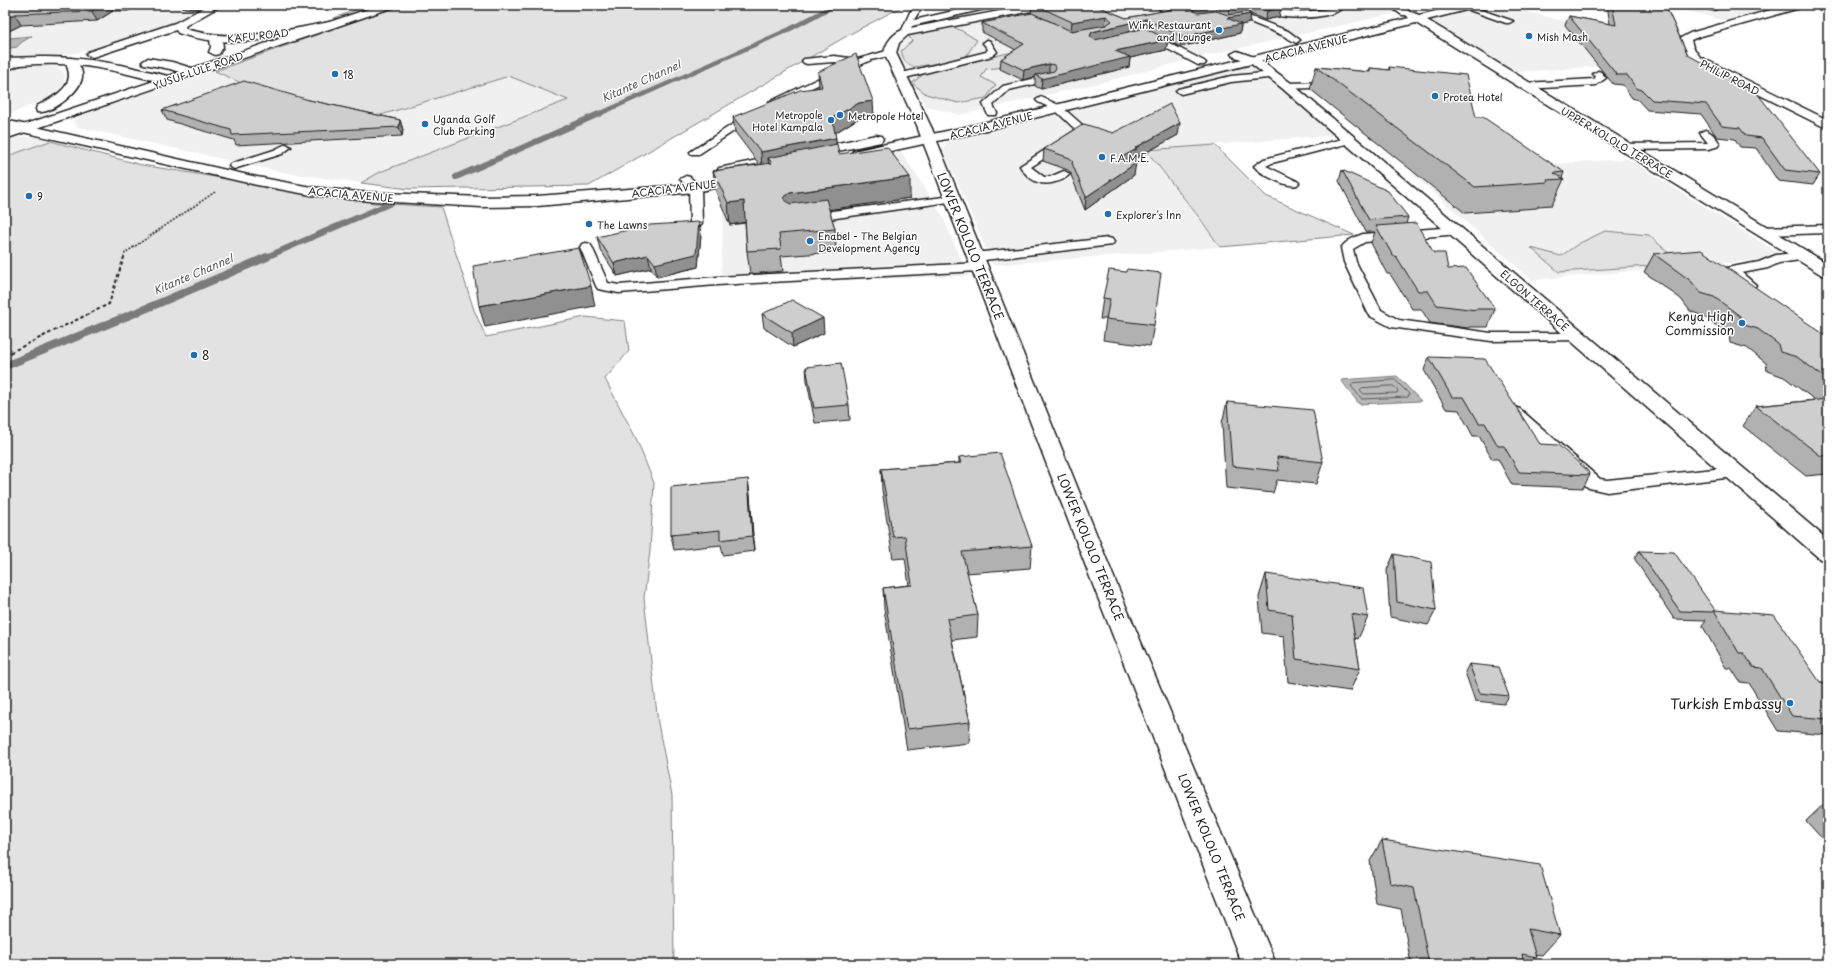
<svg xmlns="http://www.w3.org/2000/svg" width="1833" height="969" viewBox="0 0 1833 969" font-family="'Playpen Sans',sans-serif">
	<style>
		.built { fill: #f0f0f0 }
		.green { fill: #e2e2e2; stroke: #7f7f7f }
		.water { fill: #b8b8b8; stroke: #7a7a7a }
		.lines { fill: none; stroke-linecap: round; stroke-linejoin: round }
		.shore { stroke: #5a5a5a; stroke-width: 1 }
		.stream-far2 { stroke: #7a7a7a; stroke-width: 4.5 }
		.stream-far1 { stroke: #7a7a7a; stroke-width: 6 }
		.stream { stroke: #7a7a7a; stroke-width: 8 }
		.service-casing { stroke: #1c1c1c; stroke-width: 3 }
		.minor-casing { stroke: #1c1c1c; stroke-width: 3 }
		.tertiary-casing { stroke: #1c1c1c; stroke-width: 3 }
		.secondary-casing { stroke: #1c1c1c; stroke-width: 3 }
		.primary-casing { stroke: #1c1c1c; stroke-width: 3 }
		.path-far1 { stroke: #1c1c1c; stroke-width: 1.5; stroke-dasharray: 2 1.5; stroke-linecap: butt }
		.path { stroke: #1c1c1c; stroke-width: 2; stroke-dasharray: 3.5 2.5; stroke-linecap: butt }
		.service { fill: #fff; fill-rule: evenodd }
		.minor { fill: #fff; fill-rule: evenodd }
		.tertiary { fill: #fff; fill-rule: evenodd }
		.secondary { fill: #fff; fill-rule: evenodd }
		.primary { fill: #fff; fill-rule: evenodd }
		.wall { fill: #b1b1b1; stroke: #1c1c1c }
		.shaded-wall { fill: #909090; stroke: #1c1c1c }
		.building { fill: #cecece; stroke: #1c1c1c }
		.poi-dot { fill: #1f6fb2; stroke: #fff; stroke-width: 1.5 }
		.labels { text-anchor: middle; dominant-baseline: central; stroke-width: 3; stroke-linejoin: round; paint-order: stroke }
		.far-poi-label { font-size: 10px; fill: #1c1c1c; stroke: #fff; text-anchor: start }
		.far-street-label { font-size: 10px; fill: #1c1c1c; stroke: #fff }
		.far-water-label { font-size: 11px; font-style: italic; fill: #5a5a5a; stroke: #fff }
		.street-label { font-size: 12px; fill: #1c1c1c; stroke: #fff }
		.poi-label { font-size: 12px; fill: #1c1c1c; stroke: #fff; text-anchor: end }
		.near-poi-label { font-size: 14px; fill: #1c1c1c; stroke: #fff; text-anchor: end }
	</style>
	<rect width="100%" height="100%" fill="#fff"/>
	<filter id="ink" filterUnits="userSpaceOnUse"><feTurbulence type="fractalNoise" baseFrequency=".025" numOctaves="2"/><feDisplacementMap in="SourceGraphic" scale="8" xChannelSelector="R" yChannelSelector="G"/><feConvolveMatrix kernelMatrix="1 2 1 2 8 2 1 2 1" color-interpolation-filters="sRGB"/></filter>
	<g filter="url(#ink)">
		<path class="built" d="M 16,5 L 212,5 L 146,35 L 129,41 L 71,54 L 5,58 L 5,6 Z
			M 1053,5 L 1390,5 L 1398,10 L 1396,13 L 1200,57 L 1103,82 L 960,115 L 926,106 L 909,78 L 897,51 L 898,42 L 903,37 L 919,30 Z
			M 1477,5 L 1500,5 L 1679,50 L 1693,60 L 1515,72 L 1465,44 L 1416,22 Z
			M 1670,5 L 1787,5 L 1729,22 Z
			M 1241,61 L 1257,67 L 1336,135 L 1146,150 L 1220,247 L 993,265 L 943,149 L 948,140 L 964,129 L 1225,63 Z
			M 40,64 L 57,67 L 65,74 L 64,84 L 56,95 L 5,116 L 5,66 Z
			M 215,71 L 272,97 L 368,119 L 509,76 L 568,100 L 380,172 L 361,183 L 281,172 L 78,127 L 72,121 L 88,112 Z
			M 18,137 L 36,137 L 50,141 L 5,157 L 5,139 Z
			M 901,151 L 943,217 L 968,276 L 721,284 L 724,185 Z
			M 1628,159 L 1786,258 L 1532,280 L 1411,173 Z"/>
		<path class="green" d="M 369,5 L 381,5 L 340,18 L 334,18 Z
			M 400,5 L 905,5 L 852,33 L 589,186 L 409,189 L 361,183 L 380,172 L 568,100 L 509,76 L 368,119 L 241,90 L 239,82 L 215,71 Z
			M 948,25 L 962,31 L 977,40 L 964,59 L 914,67 L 905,62 L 901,51 L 912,41 L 908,35 Z
			M 1033,47 L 1032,64 L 986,69 L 981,77 L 996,85 L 986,98 L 958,103 L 926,94 L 912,83 L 925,73 Z
			M 50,141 L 142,165 L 374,203 L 441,207 L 474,310 L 486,337 L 585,317 L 625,321 L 629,351 L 605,379 L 636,438 L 654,483 L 650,551 L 644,598 L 658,723 L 672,795 L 674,964 L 5,964 L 5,157 Z
			M 1215,145 L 1266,196 L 1354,235 L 1220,247 L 1201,220 L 1146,150 Z
			M 1605,231 L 1649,235 L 1681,264 L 1559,272 L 1531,248 L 1561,256 L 1578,244 Z"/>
		<path class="water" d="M 32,36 L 22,42 L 17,47 L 5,49 L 5,40 L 9,38 Z
			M 1397,376 L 1421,401 L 1359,404 L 1341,380 Z"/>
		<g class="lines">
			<path class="shore" d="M 1395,380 L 1409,394 L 1408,397 L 1362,399 L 1351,386 L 1353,383 Z
				M 1393,386 L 1398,390 L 1397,393 L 1364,394 L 1360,390 L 1362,388 Z"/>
			<path class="stream-far2" d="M 599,114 L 790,29 L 835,5"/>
			<path class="stream-far1" d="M 456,177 L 601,113
				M 264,258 L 391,203"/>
			<path class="stream" d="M 5,366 L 157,304 L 267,257"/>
			<defs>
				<path id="service" d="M 181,5 L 215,5 L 217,7 L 213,9 L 185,7 Z
					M 918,5 L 927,5 L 918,13 L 914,20 L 980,5 L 990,6 L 989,8 L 912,26 L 909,32 L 903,32 L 902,30 L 910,12 Z
					M 1155,5 L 1164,5 L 1173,12 L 1172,14 L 1166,14 Z
					M 1333,5 L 1341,5 L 1342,8 C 1331,20 1275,21 1263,10 L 1267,8 C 1290,13 1309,12 1333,8 Z
					M 1455,5 L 1467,5 L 1513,21 L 1509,23 L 1506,23 Z
					M 1246,15 L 1288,31 L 1300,40 L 1296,43 L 1282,35 L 1245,20 L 1228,23 L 1224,21 L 1225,19 Z
					M 1146,31 L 1204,61 L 1206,63 L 1204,65 L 1198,65 L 1143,36 L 1142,34 Z
					M 987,40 L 990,41 L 997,52 L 992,56 L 901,79 L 896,76 L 898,74 L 986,52 L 988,49 L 983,43 Z
					M 890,50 L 894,53 L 893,55 L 871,60 L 777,104 L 774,105 L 769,102 L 849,64 L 834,62 L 807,64 L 804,63 L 802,61 L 804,59 L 834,56 L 858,59 Z
					M 19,59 L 22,60 L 24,62 L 22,64 L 5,71 L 5,65 Z
					M 1598,71 L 1601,72 L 1606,78 L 1596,85 L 1525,89 L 1520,86 L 1525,83 L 1594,79 L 1596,77 L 1593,74 Z
					M 1274,72 L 1279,75 L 1277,77 L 1231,82 L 1181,94 L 1176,91 L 1178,89 L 1231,76 Z
					M 1049,75 L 1052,76 L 1054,78 L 1052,80 L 1009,90 L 993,105 L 997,113 L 996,115 L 988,115 L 983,104 L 1003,86 Z
					M 1333,82 L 1338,85 L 1336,87 L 1287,89 L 1282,86 L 1287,83 Z
					M 1041,97 L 1061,106 L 1088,130 L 1031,167 L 1044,177 L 1050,177 L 1064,171 L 1070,174 C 1066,178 1061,181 1055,182 C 1039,187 1028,179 1020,166 L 1076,130 L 1055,110 L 1038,102 L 1036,100 Z
					M 753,111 L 757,112 L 758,114 L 757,116 L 699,154 L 691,154 L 690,152 Z
					M 1705,130 C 1711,131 1717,139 1720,144 L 1719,146 L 1709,149 L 1623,150 L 1618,147 L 1623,144 L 1708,143 L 1700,133 Z
					M 1350,137 L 1354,138 L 1355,140 L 1354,142 L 1272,163 L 1266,166 L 1297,181 L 1299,183 L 1297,185 C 1287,188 1260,174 1254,166 L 1264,159 Z
					M 286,144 L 291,147 L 282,154 L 234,169 L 229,166 L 230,164 L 274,150 Z
					M 686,176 L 690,177 L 701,188 L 702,223 L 700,226 L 692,226 L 690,223 L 689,189 L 680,179 Z
					M 952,196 L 956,197 L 958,199 L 956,201 L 808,222 L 802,218 L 808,214 Z
					M 1828,225 L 1828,233 L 1763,235 L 1759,234 L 1757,231 L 1759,228 L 1763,227 Z
					M 1455,227 L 1459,228 L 1461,231 L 1459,234 L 1365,242 L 1353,249 L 1356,262 L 1381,310 L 1399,320 L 1491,333 L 1578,333 L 1583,334 L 1585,337 L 1583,340 L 1491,341 L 1391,327 L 1370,316 L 1368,313 L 1344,262 L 1341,248 C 1346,241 1354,237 1363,234 Z
					M 1108,238 L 1112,239 L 1114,242 L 1112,245 L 975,261 L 971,260 L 969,257 L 971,254 L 975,253 Z
					M 586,243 L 590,244 L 592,247 L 608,283 L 619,285 L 717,277 L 979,263 L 984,264 L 985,267 L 984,270 L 979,271 L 717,285 L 619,293 L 598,289 L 596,286 L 580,247 L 582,244 Z
					M 1803,252 L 1807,253 L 1809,256 L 1807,259 L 1779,263 L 1768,268 L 1742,273 L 1756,285 L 1754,288 C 1744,290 1730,279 1725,271 L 1726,268 L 1759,262 L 1776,255 Z
					M 1514,407 L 1520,409 L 1600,479 L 1607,480 L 1734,467 L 1740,468 L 1742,472 L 1740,476 L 1734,477 L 1607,492 L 1589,488 L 1578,480 L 1508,415 L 1506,412 L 1508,409 Z"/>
				<path id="minor" d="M 1031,5 L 1052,5 L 1047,8 L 908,35 L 899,43 L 896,53 L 932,129 L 930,132 L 920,132 L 884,53 C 886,42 894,32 905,29 Z
					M 1388,5 L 1400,5 L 1411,13 L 1410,15 L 1402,15 Z
					M 1788,5 L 1804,5 L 1803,7 L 1698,37 L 1691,40 L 1693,47 L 1700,57 L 1828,120 L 1828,129 L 1692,61 L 1681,47 L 1679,39 L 1690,33 Z
					M 1237,51 L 1257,58 L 1291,83 L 1828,540 L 1828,561 L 1820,559 L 1283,89 L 1249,62 L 1233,56 L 1231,54 Z"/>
				<path id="tertiary" d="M 40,57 C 85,56 129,66 172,77 L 174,80 L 172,83 L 168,84 C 132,75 97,65 60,64 C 42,63 23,65 5,66 L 5,58 Z
					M 148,58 L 172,62 L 195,69 L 197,72 L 191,76 L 170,69 L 144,64 L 142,62 Z
					M 925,125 L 930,126 L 932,129 L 1117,585 L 1276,964 L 1242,964 L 1093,585 L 918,129 L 920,126 Z"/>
				<path id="secondary" d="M 209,5 L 222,5 L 185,26 L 186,29 C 235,44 286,30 335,21 L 340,24 L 335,27 C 281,37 232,51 178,33 L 176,30 L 96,56 L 92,57 L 86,54 L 88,52 L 175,23 Z
					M 1461,5 L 1479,5 L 1478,7 L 1427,20 L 1828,264 L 1828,276 L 1822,275 L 1416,23 L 970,134 L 858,158 L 853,157 L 851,154 L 853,151 L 858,150 L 970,126 L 1409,18 L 1406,15 L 1411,12 L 1419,15 Z
					M 5,120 L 257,177 L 311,187 L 359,192 L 481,197 L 537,196 L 695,184 L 744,174 L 749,175 L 751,178 L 749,181 L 695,192 L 537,206 L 481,207 L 359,200 L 311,195 L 257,185 L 5,128 Z
					M 876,135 L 881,136 L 883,139 L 881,142 L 724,175 L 719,174 L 717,171 L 719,168 L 724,167 Z"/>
				<path id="primary" d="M 380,5 L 395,5 L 394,7 L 5,139 L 5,131 Z
					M 216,36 L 222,39 L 223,47 L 219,54 L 215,55 L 209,52 L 211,47 L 210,39 Z
					M 71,58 L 75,60 C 79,65 83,70 82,77 C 81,91 51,115 37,112 L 36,109 L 37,106 C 56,96 78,86 65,62 Z"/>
			</defs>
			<use href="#service" class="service-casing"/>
			<use href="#minor" class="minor-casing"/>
			<use href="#tertiary" class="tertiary-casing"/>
			<use href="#secondary" class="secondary-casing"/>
			<use href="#primary" class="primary-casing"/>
			<path class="path-far1" d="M 124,258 L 125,253 L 215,192"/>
			<path class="path" d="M 5,355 L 109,304 L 124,257"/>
			<use href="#service" class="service"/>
			<use href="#minor" class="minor"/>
			<use href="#tertiary" class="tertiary"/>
			<use href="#secondary" class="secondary"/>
			<use href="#primary" class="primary"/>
		</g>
		<path class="wall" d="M 5,5 L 143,5 L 127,11 L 113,11 L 97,21 L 21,25 L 5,33 Z
			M 996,5 L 1023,5 L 1003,9 Z
			M 1032,5 L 1094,5 L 1126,18 L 1175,9 L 1171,5 L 1329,5 L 1329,7 L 1300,10 L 1279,8 L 1279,17 L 1265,20 L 1251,14 L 1249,23 L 1241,25 L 1240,33 L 1180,47 L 1168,40 L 1166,50 L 1130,58 L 1129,67 L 1041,89 L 1035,86 L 1035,77 L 1023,80 L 1000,69 L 1001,59 L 1016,50 L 982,32 L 982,23 L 1054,23 L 1031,13 Z
			M 1607,5 L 1665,5 L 1688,55 L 1820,174 L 1813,185 L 1778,181 L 1756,148 L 1740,147 L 1735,139 L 1717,137 L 1701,114 L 1647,110 L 1638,100 L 1632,98 L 1623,85 L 1613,84 L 1565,25 L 1569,16 L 1610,24 Z
			M 1689,5 L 1732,5 L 1712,11 Z
			M 1749,5 L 1759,5 L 1751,8 Z
			M 1316,67 L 1369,72 L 1370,68 L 1389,70 L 1389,67 L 1476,117 L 1564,172 L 1562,178 L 1564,179 L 1552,205 L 1538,206 L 1537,208 L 1465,213 L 1310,89 Z
			M 818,72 L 874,116 L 859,118 L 835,133 L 836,144 L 839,154 L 910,198 L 829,209 L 835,229 L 836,252 L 781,256 L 783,271 L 750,274 L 747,251 L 745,223 L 730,225 L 716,192 L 713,171 L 759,164 L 735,132 L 733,117 L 819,87 Z
			M 309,100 L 400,120 L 403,130 L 402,136 L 236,145 L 234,140 L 167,120 L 162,110 Z
			M 1113,133 L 1178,135 L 1136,158 L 1135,160 L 1133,162 L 1134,175 L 1085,210 L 1071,175 L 1071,173 L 1068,170 L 1043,161 L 1044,149 Z
			M 1342,170 L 1408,217 L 1406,224 L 1434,253 L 1448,269 L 1495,309 L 1488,327 L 1469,327 L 1468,328 L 1430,323 L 1421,309 L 1412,309 L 1390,274 L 1387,274 L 1371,243 L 1375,232 L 1366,232 L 1339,181 Z
			M 701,234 L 698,267 L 657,277 L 651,268 L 617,276 L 600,249 L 597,237 Z
			M 1654,254 L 1828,337 L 1828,474 L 1806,476 L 1743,426 L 1756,406 L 1815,400 L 1784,377 L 1767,371 L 1766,363 L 1747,348 L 1730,343 L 1729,335 L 1703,316 L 1690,311 L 1681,299 L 1644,272 Z
			M 1126,272 L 1154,325 L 1150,346 L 1103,340 L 1106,319 L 1100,319 L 1103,298 Z
			M 762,314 L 824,333 L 793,347 L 764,328 Z
			M 1429,357 L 1540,444 L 1590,475 L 1583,488 L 1512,485 L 1498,459 L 1492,459 L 1479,436 L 1473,436 L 1459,410 L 1446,409 L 1424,370 Z
			M 806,367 L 849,405 L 850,420 L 815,423 L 807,381 Z
			M 1227,402 L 1323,462 L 1316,484 L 1277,480 L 1273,493 L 1226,488 L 1222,423 Z
			M 959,457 L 1032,546 L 1030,568 L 967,573 L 978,615 L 977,637 L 952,640 L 970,722 L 969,743 L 907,750 L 884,609 L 883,588 L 909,585 L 905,558 L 893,559 L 882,490 L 881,469 L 959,463 Z
			M 750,494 L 754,551 L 723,555 L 721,545 L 674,550 L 671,535 Z
			M 1639,551 L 1715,610 L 1820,682 L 1828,683 L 1828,735 L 1778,731 L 1749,683 L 1740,682 L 1731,668 L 1726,668 L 1702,625 L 1706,620 L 1674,619 L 1634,558 Z
			M 1394,554 L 1436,610 L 1428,625 L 1390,617 L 1387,570 Z
			M 1266,574 L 1368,617 L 1358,639 L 1355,638 L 1360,669 L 1350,691 L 1288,682 L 1284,636 L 1262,633 L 1259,597 Z
			M 1469,664 L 1509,696 L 1504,704 L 1475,701 L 1465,672 Z
			M 1828,800 L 1828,845 L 1806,821 Z
			M 1382,840 L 1560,935 L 1542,955 L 1535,954 L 1536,957 L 1529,964 L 1411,964 L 1401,909 L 1377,904 L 1370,861 Z"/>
		<path class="shaded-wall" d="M 100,5 L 110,5 L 113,11 L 97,21 L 92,11 Z
			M 124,5 L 143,5 L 127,11 Z
			M 1004,5 L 1023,5 L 1003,9 Z
			M 1206,5 L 1216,5 L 1215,13 L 1196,16 L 1192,10 L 1197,6 Z
			M 1247,5 L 1250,5 L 1249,14 L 1228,16 L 1230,7 Z
			M 1301,5 L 1329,5 L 1329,7 L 1300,10 Z
			M 1715,5 L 1732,5 L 1712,11 Z
			M 1752,5 L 1759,5 L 1751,8 Z
			M 1281,8 L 1279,17 L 1265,20 L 1267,11 Z
			M 15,14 L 21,25 L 5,33 L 5,19 Z
			M 1251,14 L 1249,23 L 1241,25 L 1240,33 L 1180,47 L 1182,37 L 1227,18 Z
			M 1106,16 L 1105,26 L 1071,31 L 1072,22 Z
			M 1146,19 L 1145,29 L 1091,42 L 1090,36 L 1092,32 Z
			M 1168,40 L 1166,50 L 1130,58 L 1129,67 L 1041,89 L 1042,79 L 1115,51 Z
			M 1049,64 L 1049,74 L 1036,75 L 1035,77 L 1023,80 L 1024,70 Z
			M 873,101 L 874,116 L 859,118 L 833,134 L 832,118 L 859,103 Z
			M 400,120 L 403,130 L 402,136 L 399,127 Z
			M 1180,123 L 1178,135 L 1136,158 L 1135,160 L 1118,170 L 1120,158 L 1135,148 Z
			M 836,138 L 836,153 L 772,163 L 768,158 L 769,167 L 762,169 L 761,152 Z
			M 1136,163 L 1134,175 L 1085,210 L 1086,197 Z
			M 910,177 L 910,198 L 792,215 L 783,198 L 790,193 Z
			M 744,201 L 746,222 L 730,225 L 728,203 Z
			M 699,222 L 701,234 L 698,267 L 657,277 L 655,264 Z
			M 648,255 L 651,268 L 617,276 L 614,263 Z
			M 591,286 L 595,306 L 485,327 L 479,306 Z
			M 823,318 L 824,333 L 793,347 L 792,333 Z
			M 748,479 L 750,494 L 754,551 L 752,536 Z"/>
		<path class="building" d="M 5,5 L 100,5 L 92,11 L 15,14 L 5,19 Z
			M 1035,5 L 1094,5 L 1126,18 L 1184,7 L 1181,5 L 1206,5 L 1197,6 L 1192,10 L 1198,13 L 1216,11 L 1228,15 L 1247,12 L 1251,14 L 1227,18 L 1241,24 L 1182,37 L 1146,19 L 1092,32 L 1090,36 L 1095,40 L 1145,28 L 1168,40 L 1115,51 L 1130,57 L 1042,79 L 1036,75 L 1054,71 L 1056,68 L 1054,65 L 1049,64 L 1024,70 L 1001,59 L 1024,44 L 982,23 L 1032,13 L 1071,31 L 1106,25 L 1112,21 L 1106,16 L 1072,22 Z
			M 1222,5 L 1247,5 L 1230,7 Z
			M 1252,5 L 1272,5 L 1281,8 L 1267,11 Z
			M 1612,5 L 1665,5 L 1688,55 L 1757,93 L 1820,174 L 1785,170 L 1762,138 L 1746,136 L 1740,128 L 1722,126 L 1706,104 L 1652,100 L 1642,90 L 1636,88 L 1627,75 L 1617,75 L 1569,16 L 1616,25 Z
			M 856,54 L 873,101 L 859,103 L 832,118 L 836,138 L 761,152 L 733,117 L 800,90 L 822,87 L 818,72 Z
			M 1316,67 L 1370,72 L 1370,68 L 1390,70 L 1389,67 L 1466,75 L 1476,117 L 1483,117 L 1564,172 L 1554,173 L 1564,179 L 1547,180 L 1548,182 L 1475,187 Z
			M 244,81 L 309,100 L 400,120 L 399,127 L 232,135 L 231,130 L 162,110 Z
			M 1170,104 L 1180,123 L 1135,148 L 1137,149 L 1120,158 L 1136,163 L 1086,197 L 1072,163 L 1073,162 L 1070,158 L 1044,149 L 1084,124 L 1113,133 Z
			M 837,144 L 839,154 L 887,147 L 910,177 L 790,193 L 783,198 L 790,204 L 826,199 L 835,229 L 779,234 L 781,249 L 747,251 L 744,201 L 728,203 L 713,171 L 772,163 L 768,158 Z
			M 1342,170 L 1388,191 L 1408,217 L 1369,220 Z
			M 699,222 L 696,254 L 655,264 L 648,255 L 614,263 L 597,237 L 650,225 Z
			M 1416,223 L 1434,253 L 1445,253 L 1448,269 L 1466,268 L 1495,309 L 1475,309 L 1476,310 L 1437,305 L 1428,291 L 1418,291 L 1396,256 L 1393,256 L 1376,226 Z
			M 579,248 L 591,286 L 479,306 L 473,266 Z
			M 1701,250 L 1828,337 L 1828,380 L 1797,357 L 1780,352 L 1778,344 L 1758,329 L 1741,324 L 1740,316 L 1714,297 L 1701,293 L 1691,281 L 1654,254 Z
			M 1127,269 L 1161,273 L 1154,325 L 1106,319 L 1110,299 L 1103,298 L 1109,270 L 1126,272 Z
			M 792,300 L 823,318 L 792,333 L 762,314 Z
			M 1429,357 L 1485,359 L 1540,444 L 1558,445 L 1587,470 L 1590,475 L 1519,472 L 1504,446 L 1498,446 L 1485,423 L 1479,423 L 1464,397 L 1452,397 Z
			M 841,363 L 849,405 L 814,408 L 806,367 Z
			M 1828,399 L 1828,455 L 1821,456 L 1756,406 Z
			M 1227,402 L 1313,410 L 1323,462 L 1277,457 L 1279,471 L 1232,466 Z
			M 1000,453 L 1032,546 L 962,552 L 978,615 L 947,619 L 970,722 L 907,729 L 883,588 L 912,585 L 905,536 L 893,537 L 881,469 L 961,463 L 959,457 Z
			M 748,479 L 752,536 L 720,540 L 720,530 L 671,535 L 671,487 Z
			M 1639,551 L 1674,552 L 1715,610 L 1714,610 L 1712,612 L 1680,611 Z
			M 1394,554 L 1431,562 L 1436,610 L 1397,602 Z
			M 1266,574 L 1363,588 L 1368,617 L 1351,614 L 1360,669 L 1296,659 L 1292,614 L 1269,610 Z
			M 1714,610 L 1774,615 L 1820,682 L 1828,683 L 1828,719 L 1792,716 L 1762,668 L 1753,667 L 1744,653 L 1739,653 Z
			M 1469,664 L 1498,667 L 1509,696 L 1480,693 Z
			M 1382,840 L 1540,865 L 1560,935 L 1528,929 L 1536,957 L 1522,954 L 1524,964 L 1429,964 L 1414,888 L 1390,883 Z"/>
	</g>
	<g class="poi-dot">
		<circle cx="1219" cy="30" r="4"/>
		<circle cx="1529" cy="36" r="4"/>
		<circle cx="335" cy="74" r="4"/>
		<circle cx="1435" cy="96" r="4"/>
		<circle cx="840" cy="115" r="4"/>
		<circle cx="831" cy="120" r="4"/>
		<circle cx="425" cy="124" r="4"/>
		<circle cx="1102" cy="157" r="4"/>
		<circle cx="29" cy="196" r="4"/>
		<circle cx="1108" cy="214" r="4"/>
		<circle cx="589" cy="224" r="4"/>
		<circle cx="810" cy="241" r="4"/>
		<circle cx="1742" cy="323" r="4"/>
		<circle cx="194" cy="355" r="4"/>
		<circle cx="1790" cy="703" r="4"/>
	</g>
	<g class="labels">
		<g class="far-poi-label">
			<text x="1211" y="24" text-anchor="end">Wink Restaurant<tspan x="1211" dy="12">and Lounge</tspan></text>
			<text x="1537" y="36">Mish Mash</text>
			<text x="343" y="74">18</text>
			<text x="1443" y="96">Protea Hotel</text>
			<text x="823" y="114" text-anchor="end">Metropole<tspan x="823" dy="12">Hotel Kampala</tspan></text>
			<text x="848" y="115">Metropole Hotel</text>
			<text x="433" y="118">Uganda Golf<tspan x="433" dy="12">Club Parking</tspan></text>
			<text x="1110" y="157">F.A.M.E.</text>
			<text x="37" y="196">9</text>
			<text x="1116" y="214">Explorer's Inn</text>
			<text x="597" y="224">The Lawns</text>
			<text x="818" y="235">Enabel - The Belgian<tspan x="818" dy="12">Development Agency</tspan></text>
		</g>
		<g class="far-street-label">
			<text transform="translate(258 35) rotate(-6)">KAFU ROAD</text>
			<text transform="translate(1306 48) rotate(-14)">ACACIA AVENUE</text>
			<text transform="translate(198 70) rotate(-19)">YUSUF LULE ROAD</text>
			<text transform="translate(1730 77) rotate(27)">PHILIP ROAD</text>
			<text transform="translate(991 125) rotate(-14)">ACACIA AVENUE</text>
			<text transform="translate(1617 142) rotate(31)">UPPER KOLOLO TERRACE</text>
			<text transform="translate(674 188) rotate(-7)">ACACIA AVENUE</text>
			<text transform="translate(351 194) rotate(5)">ACACIA AVENUE</text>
			<text transform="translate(1535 300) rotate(41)">ELGON TERRACE</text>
		</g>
		<g class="far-water-label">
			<text transform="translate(641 81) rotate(-24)">Kitante Channel</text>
			<text transform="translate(193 274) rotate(-23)">Kitante Channel</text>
		</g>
		<g class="street-label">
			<text transform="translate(971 246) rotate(68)">LOWER KOLOLO TERRACE</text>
			<text transform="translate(1091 547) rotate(68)">LOWER KOLOLO TERRACE</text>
			<text transform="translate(1212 847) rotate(68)">LOWER KOLOLO TERRACE</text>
		</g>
		<g class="poi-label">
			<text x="1734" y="316">Kenya High<tspan x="1734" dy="14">Commission</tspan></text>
			<text x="202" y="355" text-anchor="start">8</text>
		</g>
		<g class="near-poi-label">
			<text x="1782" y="703">Turkish Embassy</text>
		</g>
	</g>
	<rect width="1833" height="969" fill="none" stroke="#fff" stroke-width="20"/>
	<rect x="10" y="10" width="1813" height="949" fill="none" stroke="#1c1c1c" stroke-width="1.5" filter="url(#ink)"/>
</svg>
